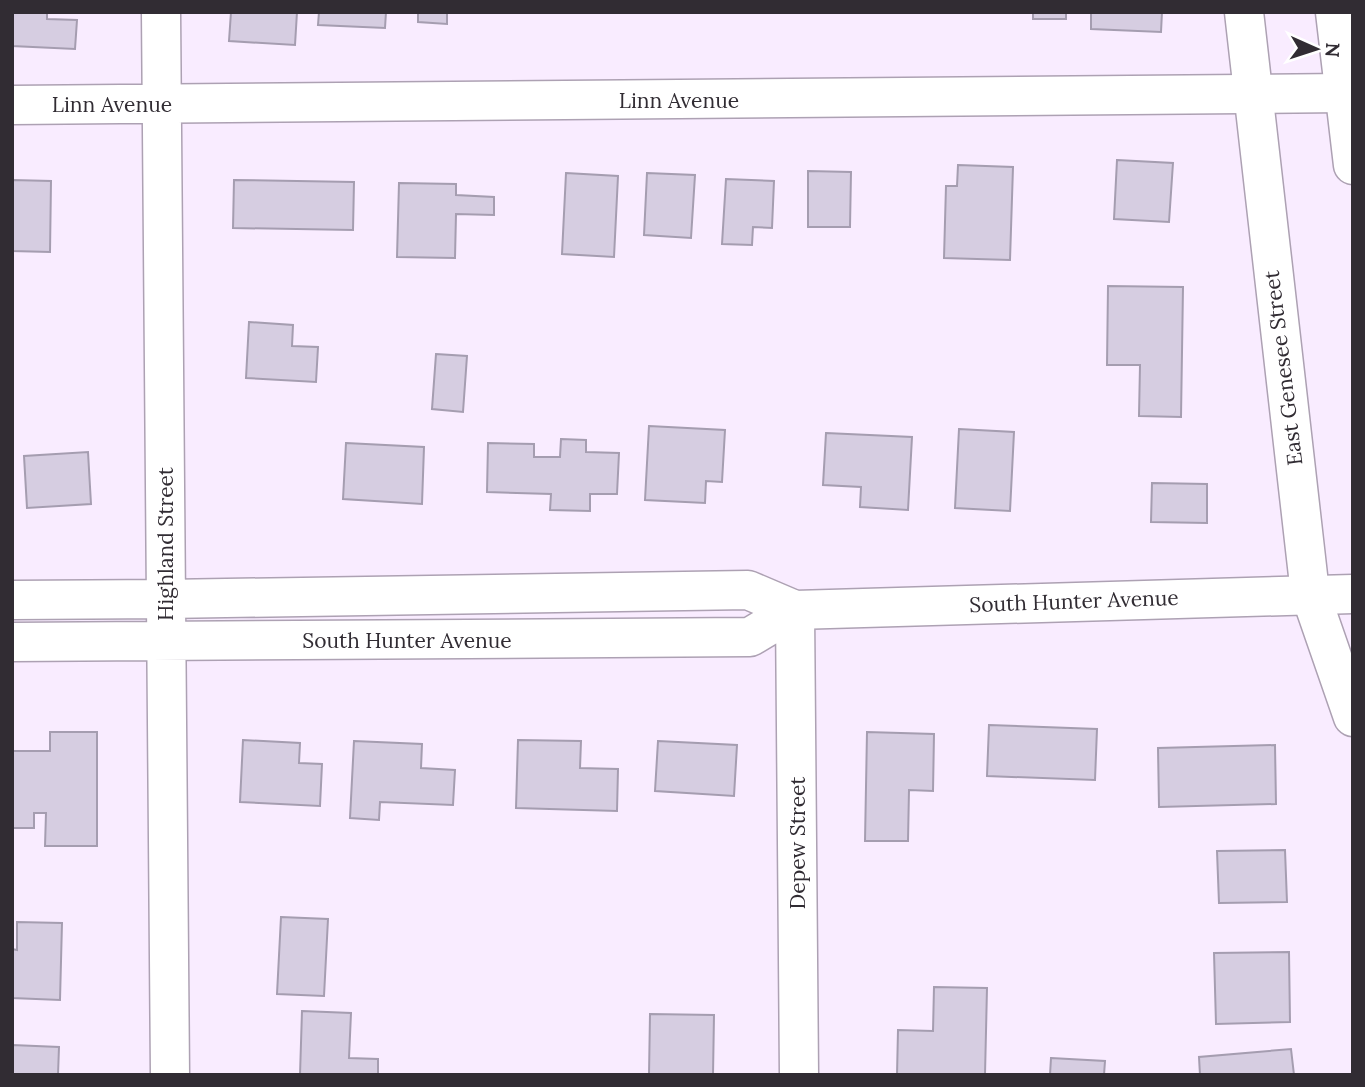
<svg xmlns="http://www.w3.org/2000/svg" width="1365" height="1087" viewBox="0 0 1365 1087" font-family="Lora,serif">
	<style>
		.building { fill: #d6cde1; stroke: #a59db0; stroke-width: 2 }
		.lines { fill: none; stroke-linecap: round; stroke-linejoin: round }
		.minor-casing { stroke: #ada1b3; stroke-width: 41 }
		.highway-casing { stroke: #ada1b3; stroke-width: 41 }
		.minor { stroke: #fff; stroke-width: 38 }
		.highway { stroke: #fff; stroke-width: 38 }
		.labels { text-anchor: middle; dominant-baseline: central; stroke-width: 5; stroke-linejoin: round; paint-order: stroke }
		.street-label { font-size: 21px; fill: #312c33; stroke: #fff }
	</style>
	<rect width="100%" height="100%" fill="#f9ecff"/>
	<path class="building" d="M 12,12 L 47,12 L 47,19 L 77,20 L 75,49 L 12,46 Z
		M 231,12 L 297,12 L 295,45 L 229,41 Z
		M 319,12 L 386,12 L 385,28 L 318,25 Z
		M 418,12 L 447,12 L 447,24 L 418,22 Z
		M 1033,12 L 1066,12 L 1066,19 L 1033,19 Z
		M 1091,12 L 1162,12 L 1161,32 L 1091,29 Z
		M 1117,160 L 1173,163 L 1169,222 L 1114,219 Z
		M 958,165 L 1013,167 L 1010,260 L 944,258 L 946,186 L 957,186 Z
		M 808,171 L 851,172 L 850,227 L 808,227 Z
		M 566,173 L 618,176 L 614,257 L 562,254 Z
		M 647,173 L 695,175 L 691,238 L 644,235 Z
		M 726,179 L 774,181 L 772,228 L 753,227 L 752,245 L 722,244 Z
		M 12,180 L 51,181 L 50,252 L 12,251 Z
		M 234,180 L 354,182 L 353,230 L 233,228 Z
		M 399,183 L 456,184 L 456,195 L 494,197 L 494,215 L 456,214 L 455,258 L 397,257 Z
		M 1108,286 L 1183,287 L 1181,417 L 1139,416 L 1140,365 L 1107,365 Z
		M 249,322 L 293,325 L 292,346 L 318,347 L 316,382 L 246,378 Z
		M 436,354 L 467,356 L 463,412 L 432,409 Z
		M 649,426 L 725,430 L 722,482 L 706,481 L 705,503 L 645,500 Z
		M 959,429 L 1014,432 L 1010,511 L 955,508 Z
		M 826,433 L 912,437 L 908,510 L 860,507 L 861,487 L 823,485 Z
		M 561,439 L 586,440 L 586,452 L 619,453 L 617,494 L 590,494 L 590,511 L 550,510 L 551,494 L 487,492 L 488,443 L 534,444 L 534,457 L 560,457 Z
		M 346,443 L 424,447 L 422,504 L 343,499 Z
		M 88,452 L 91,504 L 27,508 L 24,456 Z
		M 1152,483 L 1207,484 L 1207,523 L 1151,522 Z
		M 989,725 L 1097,729 L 1095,780 L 987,776 Z
		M 50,732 L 97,732 L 97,846 L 45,846 L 46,813 L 34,813 L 34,828 L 12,828 L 12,751 L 50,751 Z
		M 867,732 L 934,734 L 933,791 L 909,790 L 908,841 L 865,841 Z
		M 243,740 L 300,743 L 299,763 L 322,764 L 320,806 L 240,802 Z
		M 518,740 L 581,741 L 580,768 L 618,769 L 617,811 L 516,808 Z
		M 354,741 L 422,744 L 421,768 L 455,770 L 453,805 L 380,802 L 379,820 L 350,818 Z
		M 658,741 L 737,745 L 734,796 L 655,791 Z
		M 1275,745 L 1276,804 L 1159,807 L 1158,748 Z
		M 1285,850 L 1287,902 L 1219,903 L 1217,851 Z
		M 281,917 L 328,919 L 324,996 L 277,994 Z
		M 17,922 L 62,923 L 60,1000 L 12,998 L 12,949 L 17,950 Z
		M 1289,952 L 1290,1022 L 1216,1024 L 1214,953 Z
		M 934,987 L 987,988 L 985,1075 L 897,1075 L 898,1030 L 933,1031 Z
		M 302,1011 L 351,1013 L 349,1058 L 378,1059 L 378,1075 L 300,1075 Z
		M 650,1014 L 714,1015 L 713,1075 L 649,1075 Z
		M 12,1045 L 59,1047 L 58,1075 L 12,1075 Z
		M 1291,1049 L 1294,1075 L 1200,1075 L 1199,1057 Z
		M 1051,1058 L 1105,1061 L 1104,1075 L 1050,1075 Z"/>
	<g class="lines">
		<defs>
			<path id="minor" d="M 161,12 L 170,1075
				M 12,105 L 1345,93
				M 12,600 L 166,599 L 748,590 L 795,610 L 1353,594
				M 795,610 L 799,1075
				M 12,642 L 750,637 L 795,610"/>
			<path id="highway" d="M 1244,12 L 1310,593 L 1353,717
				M 1335,12 L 1353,165"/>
		</defs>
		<use href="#minor" class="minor-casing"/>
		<use href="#highway" class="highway-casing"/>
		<use href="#minor" class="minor"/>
		<use href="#highway" class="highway"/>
	</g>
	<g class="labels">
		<g class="street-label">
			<text x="679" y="100">Linn Avenue</text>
			<text x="112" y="104">Linn Avenue</text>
			<text transform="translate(1283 368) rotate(-97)">East Genesee Street</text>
			<text transform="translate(165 544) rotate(-90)">Highland Street</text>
			<text transform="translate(1074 601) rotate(-2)">South Hunter Avenue</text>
			<text x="407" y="640">South Hunter Avenue</text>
			<text transform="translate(797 843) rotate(-90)">Depew Street</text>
		</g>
	</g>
	<rect width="1365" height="1087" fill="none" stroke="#312c33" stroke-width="28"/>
	<g transform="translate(1316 49) rotate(93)" stroke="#ffffff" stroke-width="5" paint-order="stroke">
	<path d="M0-5L12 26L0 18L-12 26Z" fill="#312c33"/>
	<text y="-10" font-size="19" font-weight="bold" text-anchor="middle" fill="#312c33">N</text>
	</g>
</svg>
